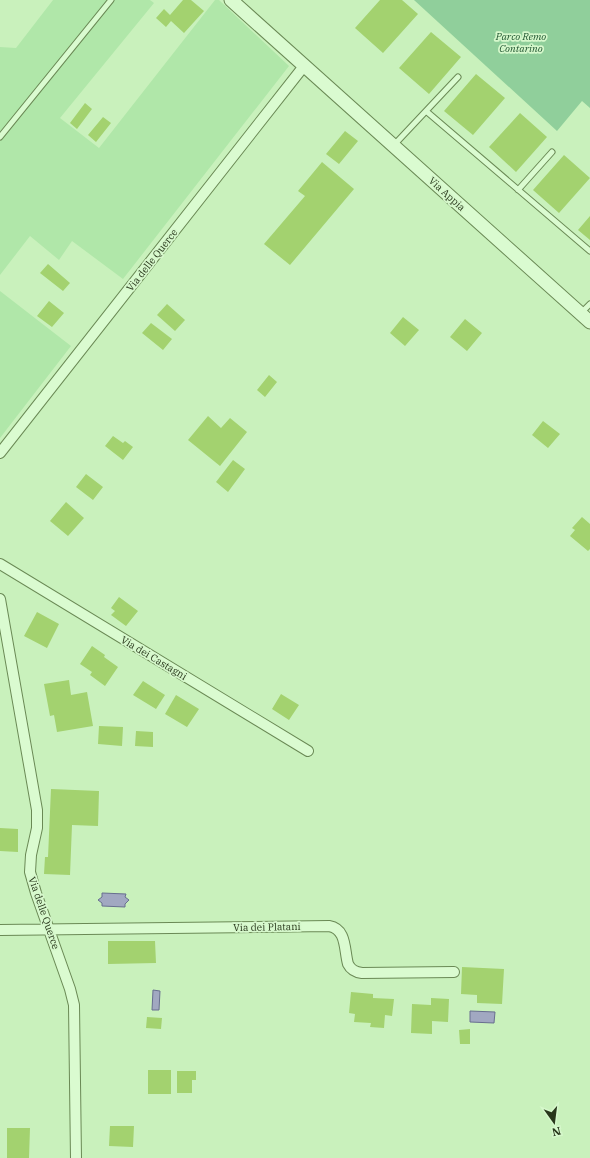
<svg xmlns="http://www.w3.org/2000/svg" width="590" height="1158" viewBox="0 0 590 1158" font-family="'IBM Plex Serif',serif">
	<style>
		.farmland { fill: #b0e7a9 }
		.green { fill: #90cf9b }
		.water { fill: #a1a8c1; stroke: #686f8f }
		.building { fill: #a3d26f }
		.lines { fill: none; stroke-linecap: round; stroke-linejoin: round }
		.service-casing { stroke: #6a8955; stroke-width: 7 }
		.minor-casing { stroke: #6a8955; stroke-width: 12 }
		.tertiary-casing { stroke: #6a8955; stroke-width: 15 }
		.service { stroke: #dafbd0; stroke-width: 5 }
		.minor { stroke: #dafbd0; stroke-width: 10 }
		.tertiary { stroke: #dafbd0; stroke-width: 13 }
		.labels { text-anchor: middle; dominant-baseline: central; stroke-width: 3.5; stroke-linejoin: round; paint-order: stroke }
		.park-label { font-size: 10px; font-style: italic; fill: #205530; stroke: #d6f8cc }
		.street-label { font-size: 10px; fill: #28371b; stroke: #d6f8cc }
	</style>
	<rect width="100%" height="100%" fill="#c9f1bc"/>
	<path class="farmland" d="M 53,0 L 150,0 L 154,3 L 60,118 L 99,148 L 215,0 L 219,0 L 289,66 L 123,279 L 72,241 L 59,260 L 30,236 L 0,275 L 0,47 L 16,48 Z
		M 0,291 L 71,346 L 0,438 Z"/>
	<path class="green" d="M 414,0 L 590,0 L 590,108 L 582,101 L 557,131 Z"/>
	<path class="water" d="M 102,893 L 126,894 L 125,897 L 129,900 L 125,904 L 125,907 L 102,906 L 102,903 L 98,900 L 102,897 Z
		M 153,990 L 160,991 L 159,1010 L 152,1010 Z
		M 470,1011 L 495,1012 L 494,1023 L 470,1022 Z"/>
	<path class="building" d="M 183,0 L 191,0 L 204,11 L 184,33 L 171,21 L 166,27 L 156,18 L 164,9 L 170,15 Z
		M 380,0 L 402,0 L 418,14 L 383,53 L 355,28 Z
		M 431,32 L 461,57 L 429,94 L 399,68 Z
		M 476,74 L 505,98 L 473,135 L 444,111 Z
		M 85,103 L 92,109 L 77,129 L 70,123 Z
		M 520,113 L 547,137 L 516,172 L 489,147 Z
		M 103,117 L 111,123 L 96,142 L 88,135 Z
		M 345,131 L 358,141 L 339,164 L 326,154 Z
		M 564,155 L 590,178 L 559,213 L 533,190 Z
		M 322,162 L 354,189 L 290,265 L 264,244 L 305,196 L 298,191 Z
		M 590,216 L 590,240 L 578,230 Z
		M 48,264 L 70,283 L 63,291 L 40,273 Z
		M 49,301 L 64,313 L 52,327 L 37,316 Z
		M 167,304 L 185,320 L 175,331 L 157,315 Z
		M 403,317 L 419,330 L 405,346 L 390,333 Z
		M 465,319 L 482,333 L 467,351 L 450,337 Z
		M 151,323 L 172,339 L 163,350 L 142,333 Z
		M 269,375 L 277,382 L 265,397 L 257,390 Z
		M 208,416 L 221,428 L 230,418 L 247,432 L 220,466 L 188,440 Z
		M 543,421 L 560,434 L 548,448 L 532,435 Z
		M 113,436 L 123,443 L 125,441 L 133,447 L 123,460 L 105,446 Z
		M 233,460 L 245,469 L 228,492 L 216,482 Z
		M 86,474 L 103,487 L 93,500 L 76,487 Z
		M 66,502 L 84,518 L 68,536 L 50,521 Z
		M 582,517 L 590,524 L 590,549 L 588,551 L 570,536 L 575,530 L 572,528 Z
		M 119,597 L 138,611 L 126,626 L 111,615 L 115,611 L 111,608 Z
		M 37,612 L 59,624 L 47,648 L 24,636 Z
		M 92,646 L 105,655 L 104,657 L 118,667 L 105,686 L 90,675 L 92,672 L 80,664 Z
		M 69,680 L 71,695 L 87,692 L 93,726 L 57,732 L 54,715 L 50,716 L 44,684 Z
		M 143,681 L 165,695 L 156,709 L 133,695 Z
		M 281,694 L 299,705 L 289,720 L 272,709 Z
		M 176,695 L 199,709 L 187,727 L 165,714 Z
		M 99,726 L 123,727 L 122,746 L 98,744 Z
		M 136,731 L 153,732 L 153,747 L 135,746 Z
		M 51,789 L 99,791 L 98,826 L 72,825 L 70,875 L 44,874 L 45,857 L 48,857 Z
		M 0,828 L 18,829 L 18,852 L 0,851 Z
		M 108,941 L 155,941 L 156,963 L 108,964 Z
		M 462,967 L 504,969 L 502,1004 L 477,1003 L 477,995 L 461,994 Z
		M 351,992 L 373,994 L 373,998 L 394,999 L 392,1016 L 385,1015 L 384,1028 L 370,1027 L 371,1023 L 354,1022 L 355,1014 L 349,1013 Z
		M 431,998 L 449,999 L 448,1022 L 432,1021 L 432,1034 L 411,1033 L 412,1004 L 431,1005 Z
		M 147,1017 L 162,1018 L 161,1029 L 146,1028 Z
		M 470,1029 L 470,1044 L 460,1044 L 459,1030 Z
		M 148,1070 L 171,1070 L 171,1094 L 148,1094 Z
		M 177,1071 L 196,1071 L 196,1080 L 192,1080 L 192,1093 L 177,1093 Z
		M 110,1126 L 134,1126 L 133,1147 L 109,1146 Z
		M 7,1128 L 30,1128 L 29,1158 L 7,1158 Z"/>
	<g class="lines">
		<defs>
			<path id="service" d="M 426,111 L 590,251
				M 0,137 L 111,0
				M 394,145 L 458,77
				M 518,190 L 552,152
				M 581,313 L 590,304"/>
			<path id="minor" d="M 0,453 L 304,66
				M 0,564 L 308,751
				M 0,599 L 37,810 L 37,828 L 31,855 L 30,872 L 36,893 L 70,989 L 74,1005 L 76,1158
				M 0,930 L 329,926 C 347,929 344,950 348,964 C 351,970 355,972 362,973 L 454,972"/>
			<path id="tertiary" d="M 231,0 L 590,322"/>
		</defs>
		<use href="#service" class="service-casing"/>
		<use href="#minor" class="minor-casing"/>
		<use href="#tertiary" class="tertiary-casing"/>
		<use href="#service" class="service"/>
		<use href="#minor" class="minor"/>
		<use href="#tertiary" class="tertiary"/>
	</g>
	<g class="labels">
		<g class="park-label">
			<text x="521" y="36">Parco Remo<tspan x="521" dy="12">Contarino</tspan></text>
		</g>
		<g class="street-label">
			<text transform="translate(447 194) rotate(42)">Via Appia</text>
			<text transform="translate(152 260) rotate(-52)">Via delle Querce</text>
			<text transform="translate(154 658) rotate(31)">Via dei Castagni</text>
			<text transform="translate(44 913) rotate(71)">Via delle Querce</text>
			<text transform="translate(267 927) rotate(-1)">Via dei Platani</text>
		</g>
	</g>
	<g transform="translate(554 1122) rotate(166)" stroke="#d6f8cc" stroke-width="3" paint-order="stroke">
	<path d="M0-3L7 15L0 10L-7 15Z" fill="#28371b"/>
	<text y="-6" font-size="11" font-weight="bold" text-anchor="middle" fill="#28371b">N</text>
	</g>
</svg>
